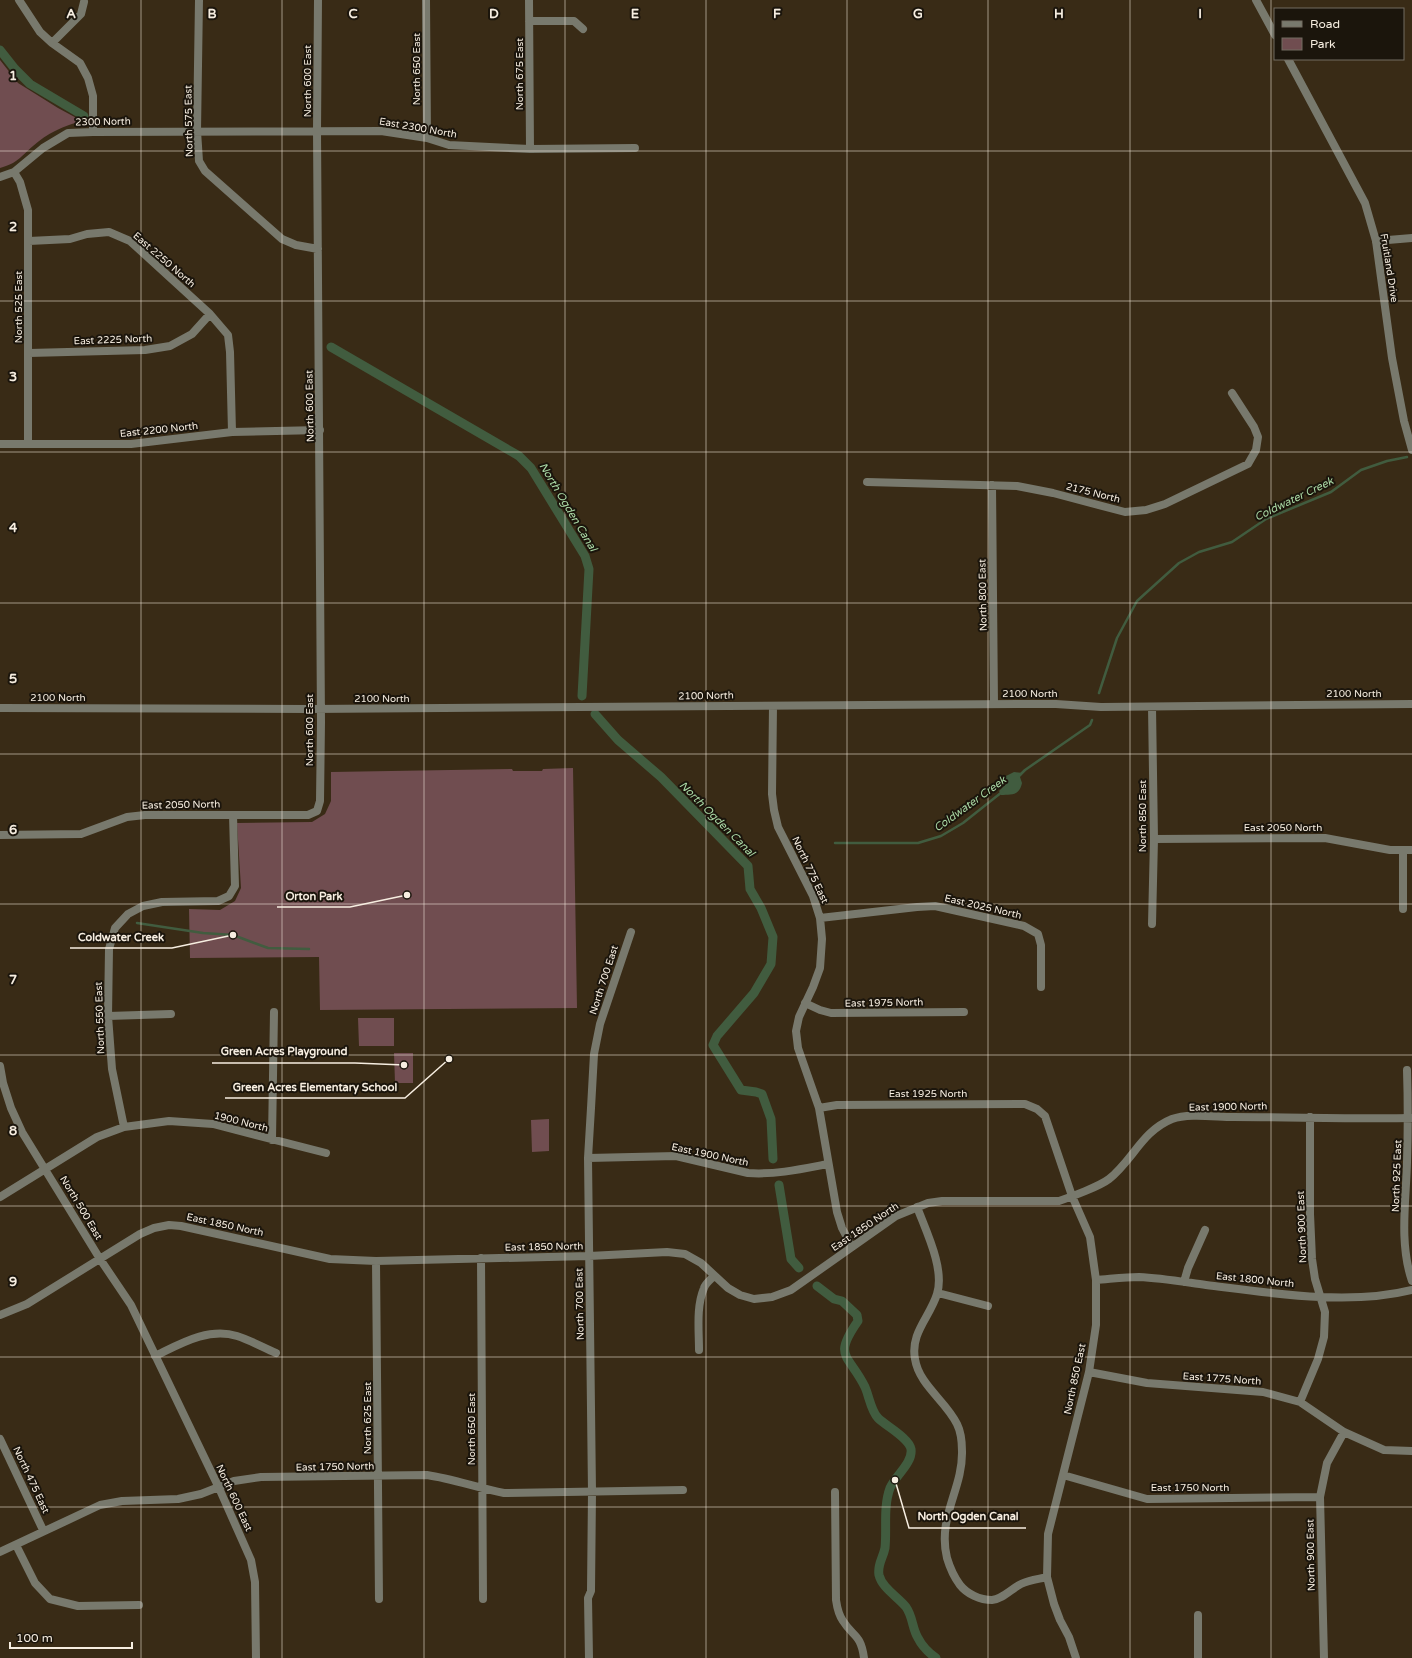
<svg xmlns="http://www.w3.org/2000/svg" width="1412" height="1658" viewBox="0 0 1412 1658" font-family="'Varela Round',sans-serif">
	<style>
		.green { fill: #704d50 }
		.water { fill: #415c3f }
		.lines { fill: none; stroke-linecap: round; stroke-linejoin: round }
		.stream { stroke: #415c3f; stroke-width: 2.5 }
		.canal { stroke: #415c3f; stroke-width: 9 }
		.minor { stroke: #78796d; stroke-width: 8 }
		.tertiary { stroke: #78796d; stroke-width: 8 }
		.grid { fill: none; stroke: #f7eee1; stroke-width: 1; stroke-opacity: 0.55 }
		.labels { text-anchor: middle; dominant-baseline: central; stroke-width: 4; stroke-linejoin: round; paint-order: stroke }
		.street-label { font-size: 10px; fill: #f7eee1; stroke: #1b150c }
		.water-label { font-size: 11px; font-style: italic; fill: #abdaa6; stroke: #1b150c }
		.grid-label { font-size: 13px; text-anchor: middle; font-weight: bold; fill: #f7eee1; stroke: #1b150c; stroke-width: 4; stroke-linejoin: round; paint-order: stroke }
		.leader { fill: none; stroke: #f7eee1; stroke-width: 1.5 }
		.callout-dot { fill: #f7eee1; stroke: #1b150c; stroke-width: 1.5 }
		.callout-label { font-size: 11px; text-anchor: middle; font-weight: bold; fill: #f7eee1; stroke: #1b150c; stroke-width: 4; stroke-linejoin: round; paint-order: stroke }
	</style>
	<rect width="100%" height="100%" fill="#392b16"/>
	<path class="green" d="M 0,60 L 18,83 L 58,108 L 82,121 C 65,125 46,134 33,146 C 20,157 18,163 0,168 Z
		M 573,768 L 577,1008 L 320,1010 L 319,957 L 190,958 L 189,909 L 220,910 L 235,901 L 241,888 L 237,823 L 312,822 L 325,814 L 331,801 L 331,772 L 512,769 L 513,771 L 542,771 L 543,769 Z
		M 394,1018 L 394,1046 L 359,1046 L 358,1018 Z
		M 413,1053 L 413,1083 L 395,1083 L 394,1053 Z
		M 549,1119 L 549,1151 L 532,1152 L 531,1120 Z"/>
	<path class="water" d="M 1014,772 L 1023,773 L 1020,777 L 1022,783 C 1019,797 1010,794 1001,795 L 999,791 L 1006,784 L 1006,776 Z"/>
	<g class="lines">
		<path class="stream" d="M 1099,693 L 1117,638 L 1137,601 L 1179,563 L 1199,552 L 1232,542 L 1266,519 L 1331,492 L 1361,470 L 1387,461 L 1407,457
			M 1020,775 L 1025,770 L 1090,725 L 1092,720
			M 835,843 L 918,843 L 941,836 L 963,823 L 1002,792
			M 137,923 L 203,933 L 233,935 L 268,948 L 309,949"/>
		<path class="canal" d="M 0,50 L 15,69 L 30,84 L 84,116
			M 331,347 L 519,456 L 531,468 L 585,556 L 589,569 L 582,696
			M 595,714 L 618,740 L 661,777 L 748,866 L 750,889 L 761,908 L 773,937 L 771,964 L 754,993 L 717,1036 L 713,1045 L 741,1090 L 756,1092 L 762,1094 L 771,1119 L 773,1159
			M 779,1185 L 791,1259 L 799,1268
			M 817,1286 L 834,1299 L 842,1301 L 857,1315 L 858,1321 C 832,1358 849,1354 865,1387 C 869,1396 871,1411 878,1418 C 886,1426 909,1438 911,1449 C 913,1463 895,1476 890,1488 C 883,1507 887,1529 885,1548 C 883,1558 877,1565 879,1575 C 882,1588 898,1597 906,1607 C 913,1617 912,1628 918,1638 C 922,1646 929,1653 936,1658"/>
		<path class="minor" d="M 19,0 L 40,32 L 52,43 L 80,63 L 88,78 L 93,96 L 93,132
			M 199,0 L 197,131 L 199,161 L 205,171 L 282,239 L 296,245 L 318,249
			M 426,0 L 427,138
			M 529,0 L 530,149
			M 529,21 L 574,21 L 583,29
			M 52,43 L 81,14 L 84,2
			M 14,172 L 20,182 L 28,210 L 28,444
			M 0,177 L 14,172 L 43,148 L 68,133 L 93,132 L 381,131 L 427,138 L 449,145 L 530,149 L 635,148
			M 29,241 L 70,239 L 87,234 L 109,232 L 130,241 L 210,314 L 228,335 L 230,352 L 232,432
			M 1376,241 L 1412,238
			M 29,353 L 145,350 L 170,346 L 192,334 L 210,314
			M 0,444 L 131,444 L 232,432 L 320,430
			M 867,482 L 1017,486 L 1053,493 L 1125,512 L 1146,510 L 1165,504 L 1248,464 L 1256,450 L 1258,437 L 1254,427 L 1232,393
			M 992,485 L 994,704
			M 773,706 L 772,794 L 774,810 L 778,827 L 813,896 L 820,918 L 822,939 L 820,968 L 813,987 L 799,1017 L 796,1031 L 798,1048 L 819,1108 L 837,1212 L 842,1228 L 852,1247
			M 1152,707 L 1154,839 L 1152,924
			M 0,708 L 310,709 L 1027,704 L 1056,704 L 1101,707 L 1412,704
			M 0,835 L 81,834 L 127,817 L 145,815 L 308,815 L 317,811 L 320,801 L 321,722 L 317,131 L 318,0
			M 1154,839 L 1325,838 L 1390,850 L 1412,850
			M 1403,909 L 1403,850
			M 820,918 L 917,907 L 935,906 L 1024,926 L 1038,934 L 1041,945 L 1041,987
			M 805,1003 L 820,1010 L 831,1013 L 964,1012
			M 108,1016 L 171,1014
			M 0,1066 L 3,1083 L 11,1108 L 22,1132 L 100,1259 L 131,1305 L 219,1488 L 251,1560 L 255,1582 L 256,1658
			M 1407,1070 C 1408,1101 1408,1132 1407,1162 C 1406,1201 1399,1243 1412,1281
			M 819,1108 L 837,1105 L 1025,1104 L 1037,1109 L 1045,1116 L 1072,1196 L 1090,1237 L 1096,1280 L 1096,1325 L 1089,1372 L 1048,1534 L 1047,1577 L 1054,1604 L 1060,1620 L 1069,1637 L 1076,1658
			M 124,1127 L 112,1069 L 108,1016 L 109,949 L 115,928 L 128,914 L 143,906 L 162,902 L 218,901 L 229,896 L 235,886 L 233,815
			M 272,1140 L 274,1012
			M 588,1158 L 676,1156 L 748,1173 C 775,1175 802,1169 828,1164
			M 0,1197 L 97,1137 L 124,1127 L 169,1121 L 213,1124 L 326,1153
			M 917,1207 C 926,1231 945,1269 937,1294 C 930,1317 910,1333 915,1359 C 919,1385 946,1401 957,1424 C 961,1432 962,1442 962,1451 C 963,1489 937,1517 947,1558 C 950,1568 954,1577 960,1585 C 967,1594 980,1600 992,1600 C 1003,1599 1011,1589 1021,1584 C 1029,1580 1039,1579 1047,1577
			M 481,1258 L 483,1599
			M 376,1261 L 379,1599
			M 1096,1280 C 1110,1279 1125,1277 1139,1277 C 1161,1278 1184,1282 1206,1285 C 1270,1293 1349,1306 1412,1290
			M 1184,1282 L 1188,1268 L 1205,1230
			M 938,1293 L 988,1306
			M 0,1315 L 27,1304 L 140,1234 L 154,1228 L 169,1225 L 181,1226 L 330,1259 L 376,1261 L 589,1256 L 667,1252 L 685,1254 L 701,1263 L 728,1288 L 740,1295 L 754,1299 L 772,1297 L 791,1290 L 896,1216 L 928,1203 L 942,1201 L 1059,1201 C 1071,1197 1100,1186 1109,1179 C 1133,1160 1142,1131 1172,1119 C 1188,1113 1216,1117 1233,1117 C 1292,1117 1352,1119 1412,1118
			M 699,1350 C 699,1330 696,1307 704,1288 C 705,1284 710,1280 714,1276
			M 155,1356 C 180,1344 208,1327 237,1336 C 250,1340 264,1348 276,1353
			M 1089,1372 L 1147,1383 L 1263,1392 L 1300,1402 L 1344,1432 L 1384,1450 L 1412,1451
			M 1300,1402 L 1318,1359 L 1324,1337 L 1325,1312 L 1315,1279 L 1312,1259 L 1310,1214 L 1310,1117
			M 0,1439 L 43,1530
			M 1063,1475 L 1147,1499 L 1320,1497
			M 835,1492 L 836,1600 C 837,1607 838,1614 843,1621 C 853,1637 861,1634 864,1658
			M 16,1545 L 35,1583 L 50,1599 L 78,1606 L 139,1605
			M 0,1552 L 100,1505 L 122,1501 L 178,1499 L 201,1494 L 234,1481 L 261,1477 L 427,1475 C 453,1479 478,1488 504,1493 L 683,1490
			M 1198,1615 L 1198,1658
			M 589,1658 L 588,1598 L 591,1591 L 592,1492 L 588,1158 L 591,1108 L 594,1054 L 600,1024 L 631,932
			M 1324,1658 L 1320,1497 L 1327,1463 L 1344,1432"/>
		<path class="tertiary" d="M 1256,0 L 1275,35
			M 1288,59 L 1365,203 L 1376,241 L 1392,358 L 1404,421 L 1412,450"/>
	</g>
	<path class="grid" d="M 141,0 L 141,1658M 282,0 L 282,1658M 424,0 L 424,1658M 565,0 L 565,1658M 706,0 L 706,1658M 847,0 L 847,1658M 988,0 L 988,1658M 1130,0 L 1130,1658M 1271,0 L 1271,1658M 0,151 L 1412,151M 0,301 L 1412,301M 0,452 L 1412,452M 0,603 L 1412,603M 0,754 L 1412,754M 0,904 L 1412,904M 0,1055 L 1412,1055M 0,1206 L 1412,1206M 0,1357 L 1412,1357M 0,1507 L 1412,1507"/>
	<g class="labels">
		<g class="street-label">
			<text transform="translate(417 69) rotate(-90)">North 650 East</text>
			<text transform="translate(520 74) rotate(-90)">North 675 East</text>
			<text transform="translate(308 81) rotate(-90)">North 600 East</text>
			<text transform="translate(189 121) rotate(-91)">North 575 East</text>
			<text transform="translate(103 122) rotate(-1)">2300 North</text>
			<text transform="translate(418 128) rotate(10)">East 2300 North</text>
			<text transform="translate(164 260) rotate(41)">East 2250 North</text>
			<text transform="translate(1389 268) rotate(81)">Fruitland Drive</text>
			<text transform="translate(19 307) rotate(-90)">North 525 East</text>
			<text transform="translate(113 340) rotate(-2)">East 2225 North</text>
			<text transform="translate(310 406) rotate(-91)">North 600 East</text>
			<text transform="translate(159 430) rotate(-6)">East 2200 North</text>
			<text transform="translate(1093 493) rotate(14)">2175 North</text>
			<text transform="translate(983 595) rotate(-91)">North 800 East</text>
			<text x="1030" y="694">2100 North</text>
			<text x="1354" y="694">2100 North</text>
			<text transform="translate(706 696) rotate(-1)">2100 North</text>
			<text x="58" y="698">2100 North</text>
			<text x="382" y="699">2100 North</text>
			<text transform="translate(310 730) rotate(-90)">North 600 East</text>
			<text transform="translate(181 805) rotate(-1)">East 2050 North</text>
			<text transform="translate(1143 816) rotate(-90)">North 850 East</text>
			<text x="1283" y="828">East 2050 North</text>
			<text transform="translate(810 870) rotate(65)">North 775 East</text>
			<text transform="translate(983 907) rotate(13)">East 2025 North</text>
			<text transform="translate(604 980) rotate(-72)">North 700 East</text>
			<text transform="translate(884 1003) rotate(-1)">East 1975 North</text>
			<text transform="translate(100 1018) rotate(-92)">North 550 East</text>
			<text x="928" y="1094">East 1925 North</text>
			<text transform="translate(1228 1107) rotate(-1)">East 1900 North</text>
			<text transform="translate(241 1122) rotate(14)">1900 North</text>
			<text transform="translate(710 1155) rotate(12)">East 1900 North</text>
			<text transform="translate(1397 1176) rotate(-88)">North 925 East</text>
			<text transform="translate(81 1208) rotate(59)">North 500 East</text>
			<text transform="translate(225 1225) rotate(12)">East 1850 North</text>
			<text transform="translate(865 1227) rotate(-34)">East 1850 North</text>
			<text transform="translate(1302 1227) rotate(-92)">North 900 East</text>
			<text transform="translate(544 1247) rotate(-1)">East 1850 North</text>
			<text transform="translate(1255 1280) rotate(6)">East 1800 North</text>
			<text transform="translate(580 1304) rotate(-91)">North 700 East</text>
			<text transform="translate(1075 1379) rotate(-78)">North 850 East</text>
			<text transform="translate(1222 1379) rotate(4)">East 1775 North</text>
			<text transform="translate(368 1418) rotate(-90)">North 625 East</text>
			<text transform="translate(472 1429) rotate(-90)">North 650 East</text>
			<text transform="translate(335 1467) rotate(-1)">East 1750 North</text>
			<text transform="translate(31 1480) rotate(65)">North 475 East</text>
			<text x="1190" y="1488">East 1750 North</text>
			<text transform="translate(234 1498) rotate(65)">North 600 East</text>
			<text transform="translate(1311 1555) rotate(-91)">North 900 East</text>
		</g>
		<g class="water-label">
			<text transform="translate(1294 499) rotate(-26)">Coldwater Creek</text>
			<text transform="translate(568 507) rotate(59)">North Ogden Canal</text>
			<text transform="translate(970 804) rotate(-36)">Coldwater Creek</text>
			<text transform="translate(717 819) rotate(45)">North Ogden Canal</text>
		</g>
	</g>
	<g class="grid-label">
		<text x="71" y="18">A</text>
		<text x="212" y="18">B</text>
		<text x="353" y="18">C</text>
		<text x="494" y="18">D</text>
		<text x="635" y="18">E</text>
		<text x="777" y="18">F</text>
		<text x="918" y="18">G</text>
		<text x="1059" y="18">H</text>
		<text x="1200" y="18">I</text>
		<text x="13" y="80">1</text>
		<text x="13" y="231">2</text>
		<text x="13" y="381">3</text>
		<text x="13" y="532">4</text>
		<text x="13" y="683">5</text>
		<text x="13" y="834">6</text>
		<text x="13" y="984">7</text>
		<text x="13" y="1135">8</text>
		<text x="13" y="1286">9</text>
	</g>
	<path class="leader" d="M407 895L350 907H277M233 935L172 948H70M404 1065L355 1063H212M449 1059L405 1098H225M895 1480L909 1528H1026"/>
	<g class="callout-dot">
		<circle cx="407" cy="895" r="4"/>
		<circle cx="233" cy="935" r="4"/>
		<circle cx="404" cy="1065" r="4"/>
		<circle cx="449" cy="1059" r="4"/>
		<circle cx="895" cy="1480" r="4"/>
	</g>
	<g class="callout-label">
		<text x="314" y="900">Orton Park</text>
		<text x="121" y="941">Coldwater Creek</text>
		<text x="284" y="1055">Green Acres Playground</text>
		<text x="315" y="1091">Green Acres Elementary School</text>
		<text x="968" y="1520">North Ogden Canal</text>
	</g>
	<rect x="1274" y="8" width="130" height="52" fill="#1b150c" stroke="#736c61"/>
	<rect x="1282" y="21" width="20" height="6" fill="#78796d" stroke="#736c61"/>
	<text x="1310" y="28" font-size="12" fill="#f7eee1">Road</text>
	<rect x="1282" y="38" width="20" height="12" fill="#704d50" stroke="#736c61"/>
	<text x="1310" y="48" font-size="12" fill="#f7eee1">Park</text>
	<path d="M10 1642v6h122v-6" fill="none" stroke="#f7eee1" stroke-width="2"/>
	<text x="16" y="1642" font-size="12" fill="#f7eee1" stroke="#1b150c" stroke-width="3" paint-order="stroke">100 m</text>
</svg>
